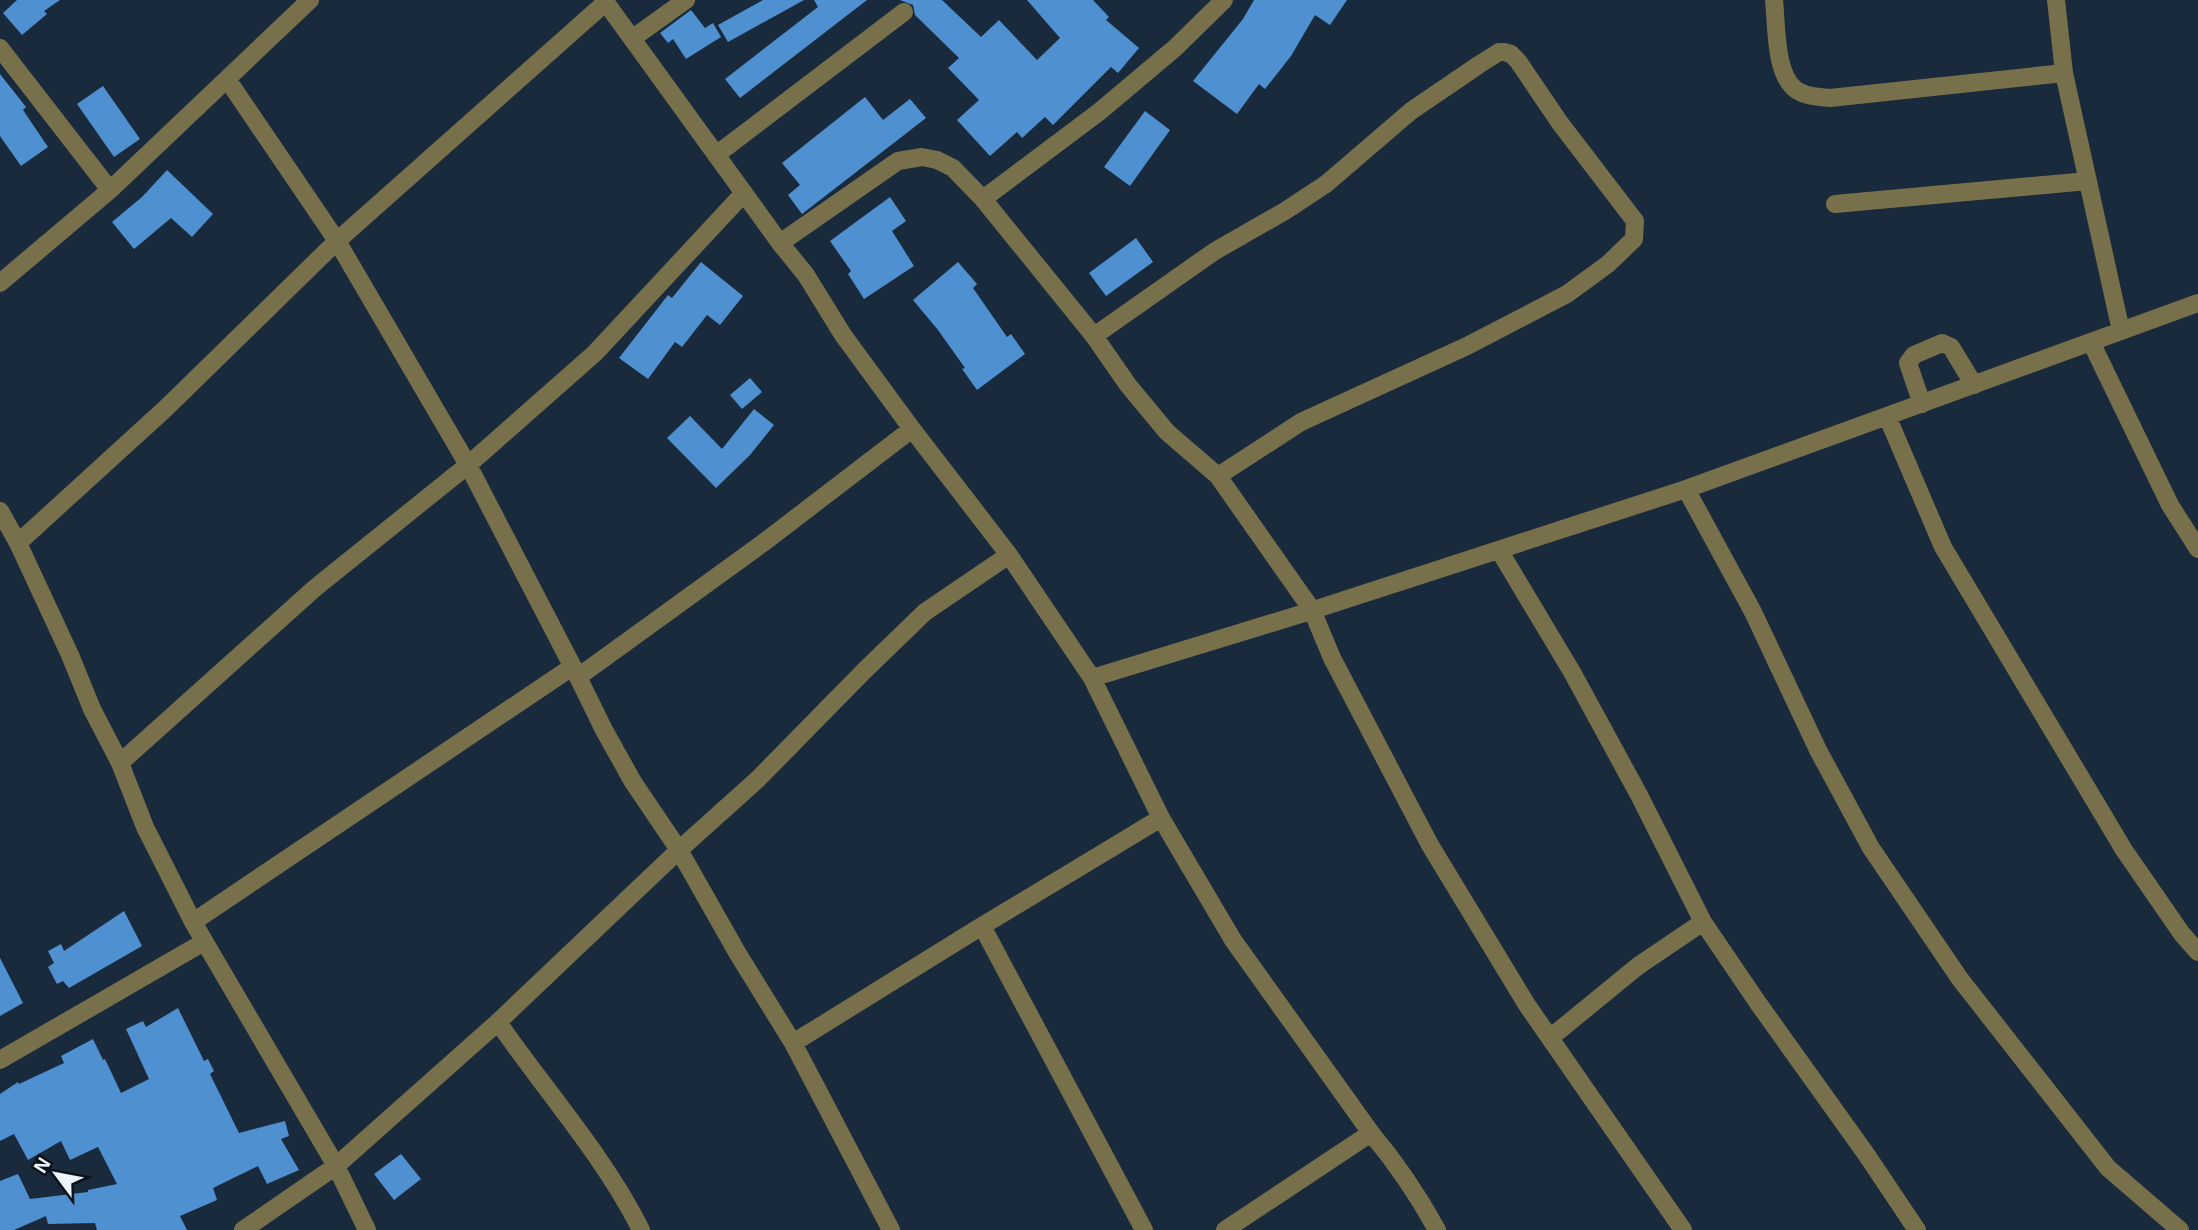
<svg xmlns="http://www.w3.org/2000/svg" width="2198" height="1230" viewBox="0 0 2198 1230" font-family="Arial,sans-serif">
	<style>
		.building { fill: #4f90d1 }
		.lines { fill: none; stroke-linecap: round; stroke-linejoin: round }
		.minor { stroke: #78704b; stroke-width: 18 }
	</style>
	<rect width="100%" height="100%" fill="#192a3c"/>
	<path class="building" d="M 17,0 L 60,0 L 44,11 L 47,14 L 22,35 L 3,13 Z
		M 763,0 L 804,0 L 728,42 L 718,25 Z
		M 814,0 L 867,0 L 740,98 L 725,79 L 818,7 Z
		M 900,0 L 942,0 L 981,37 L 999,20 L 1037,60 L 1060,38 L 1027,0 L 1093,0 L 1109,17 L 1106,20 L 1139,48 L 1118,73 L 1111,67 L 1053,125 L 1045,117 L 1022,138 L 1017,132 L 990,156 L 957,120 L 979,100 L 948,68 L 959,58 L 915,15 L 913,5 Z
		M 1254,0 L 1347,0 L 1330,25 L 1315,15 L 1291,56 L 1265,89 L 1259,84 L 1237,114 L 1193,81 L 1243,19 Z
		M 691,10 L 705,28 L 713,23 L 721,37 L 686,59 L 673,39 L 668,43 L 660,33 Z
		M 0,74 L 26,107 L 23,110 L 48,147 L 21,166 L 0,136 Z
		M 103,86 L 140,139 L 114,157 L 77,104 Z
		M 865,97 L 883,120 L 910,99 L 926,118 L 802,214 L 788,195 L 800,185 L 782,163 Z
		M 1145,111 L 1170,130 L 1130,186 L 1104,167 Z
		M 167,170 L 213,214 L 192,237 L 171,218 L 134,249 L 112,222 L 142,197 Z
		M 890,197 L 906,221 L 892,231 L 914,266 L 864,299 L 848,274 L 851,271 L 830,241 Z
		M 1136,238 L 1153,262 L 1106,296 L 1089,273 Z
		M 701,262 L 743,296 L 720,325 L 707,315 L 682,347 L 675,342 L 648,379 L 619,358 L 668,295 L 672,298 Z
		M 958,262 L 977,284 L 973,288 L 1007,337 L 1011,334 L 1025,354 L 977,390 L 962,369 L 965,368 L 938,330 L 913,300 Z
		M 750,378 L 762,392 L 742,409 L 730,395 Z
		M 754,409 L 774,425 L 750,455 L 716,488 L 667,438 L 690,416 L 722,449 Z
		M 124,911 L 142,946 L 69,988 L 63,981 L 57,984 L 48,967 L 54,963 L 48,951 L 61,944 L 64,951 Z
		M 0,958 L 23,1003 L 0,1016 Z
		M 178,1008 L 204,1061 L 208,1059 L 214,1071 L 210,1074 L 239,1133 L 285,1121 L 289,1136 L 281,1139 L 299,1170 L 267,1184 L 258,1166 L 213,1188 L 217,1200 L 180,1216 L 187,1230 L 97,1230 L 95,1223 L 48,1224 L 46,1216 L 14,1230 L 0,1230 L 0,1181 L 18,1174 L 30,1199 L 88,1192 L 88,1190 L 117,1184 L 98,1147 L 70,1160 L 61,1141 L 28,1160 L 14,1134 L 0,1141 L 0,1094 L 18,1082 L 19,1084 L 64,1063 L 61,1056 L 93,1039 L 103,1060 L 105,1059 L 121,1093 L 149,1079 L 126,1029 L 143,1021 L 146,1027 Z
		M 401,1154 L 421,1179 L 394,1200 L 374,1174 Z"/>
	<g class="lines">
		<path class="minor" d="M 604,0 L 780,243 L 806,275 L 843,335 L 912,429 L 1009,555 L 1092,678 L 1161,818 L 1233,940 L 1371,1133 C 1396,1163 1418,1195 1437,1230
			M 1774,0 C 1777,26 1774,83 1802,93 C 1811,97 1821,97 1830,98 L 2064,73
			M 2056,0 L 2064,73 L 2121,331
			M 633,38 L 686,0
			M 0,48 L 110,190
			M 227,79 L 337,241 L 606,2
			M 716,155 L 904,12
			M 983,199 L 1099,112 L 1175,48 L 1224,0
			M 1835,204 L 2088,181
			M 780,243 L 898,161 L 922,157 L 937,160 L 953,168 L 983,199 L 1094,336 L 1128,385 L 1167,432 L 1218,476 L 1312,610 L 1332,658 L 1430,845 L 1527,1005 L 1683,1230
			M 0,283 L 110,190 L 310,0
			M 1094,336 L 1215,251 L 1285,211 L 1326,184 L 1411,111 L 1480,64 L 1499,52 L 1504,52 L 1511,54 L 1518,61 L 1560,123 L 1635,221 L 1634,239 L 1608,264 L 1567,294 L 1467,346 L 1301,422 L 1218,476
			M 2091,342 L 2170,505 L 2198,549
			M 1922,404 L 1908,363 L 1914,355 L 1942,343 L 1951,347 L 1974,385
			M 1887,416 L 1943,547 L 2124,850 L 2182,934 L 2198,952
			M 1686,489 L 1753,612 L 1818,750 L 1871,848 L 1960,979 L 2108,1168 L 2180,1230
			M 0,511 L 18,543 L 70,655 L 92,709 L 120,763 L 145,827 L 193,922 L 336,1166 L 367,1230
			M 18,543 L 165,409 L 337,241 L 468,465 L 578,677 L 763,543 L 912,429
			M 1499,550 L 1572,672 L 1639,795 L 1703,922 L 1758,1003 L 1866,1154 L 1917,1230
			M 1092,678 L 1298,615 L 1686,489 L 2198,303
			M 120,763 L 315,588 L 468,465 L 595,353 L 744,193
			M 193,922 L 572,667
			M 982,926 L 1161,818
			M 498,1022 C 544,1089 605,1157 641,1230
			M 1550,1038 L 1638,966 L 1703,922
			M 793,1043 L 982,926 L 1144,1230
			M 0,1060 L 204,942
			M 243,1230 L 336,1166 L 498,1022 L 679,850 L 633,782 L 604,730 L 578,677
			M 891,1230 L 793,1043 L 738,954 L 679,850 L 758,779 L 864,671 L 925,612 L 1009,555
			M 1225,1230 L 1371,1133"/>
	</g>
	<g transform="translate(56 1174) rotate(302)" stroke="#0a121a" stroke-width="5" paint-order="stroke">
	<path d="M0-5L12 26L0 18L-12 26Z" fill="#eef5fd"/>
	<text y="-10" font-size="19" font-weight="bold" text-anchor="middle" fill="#eef5fd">N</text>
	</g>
</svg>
